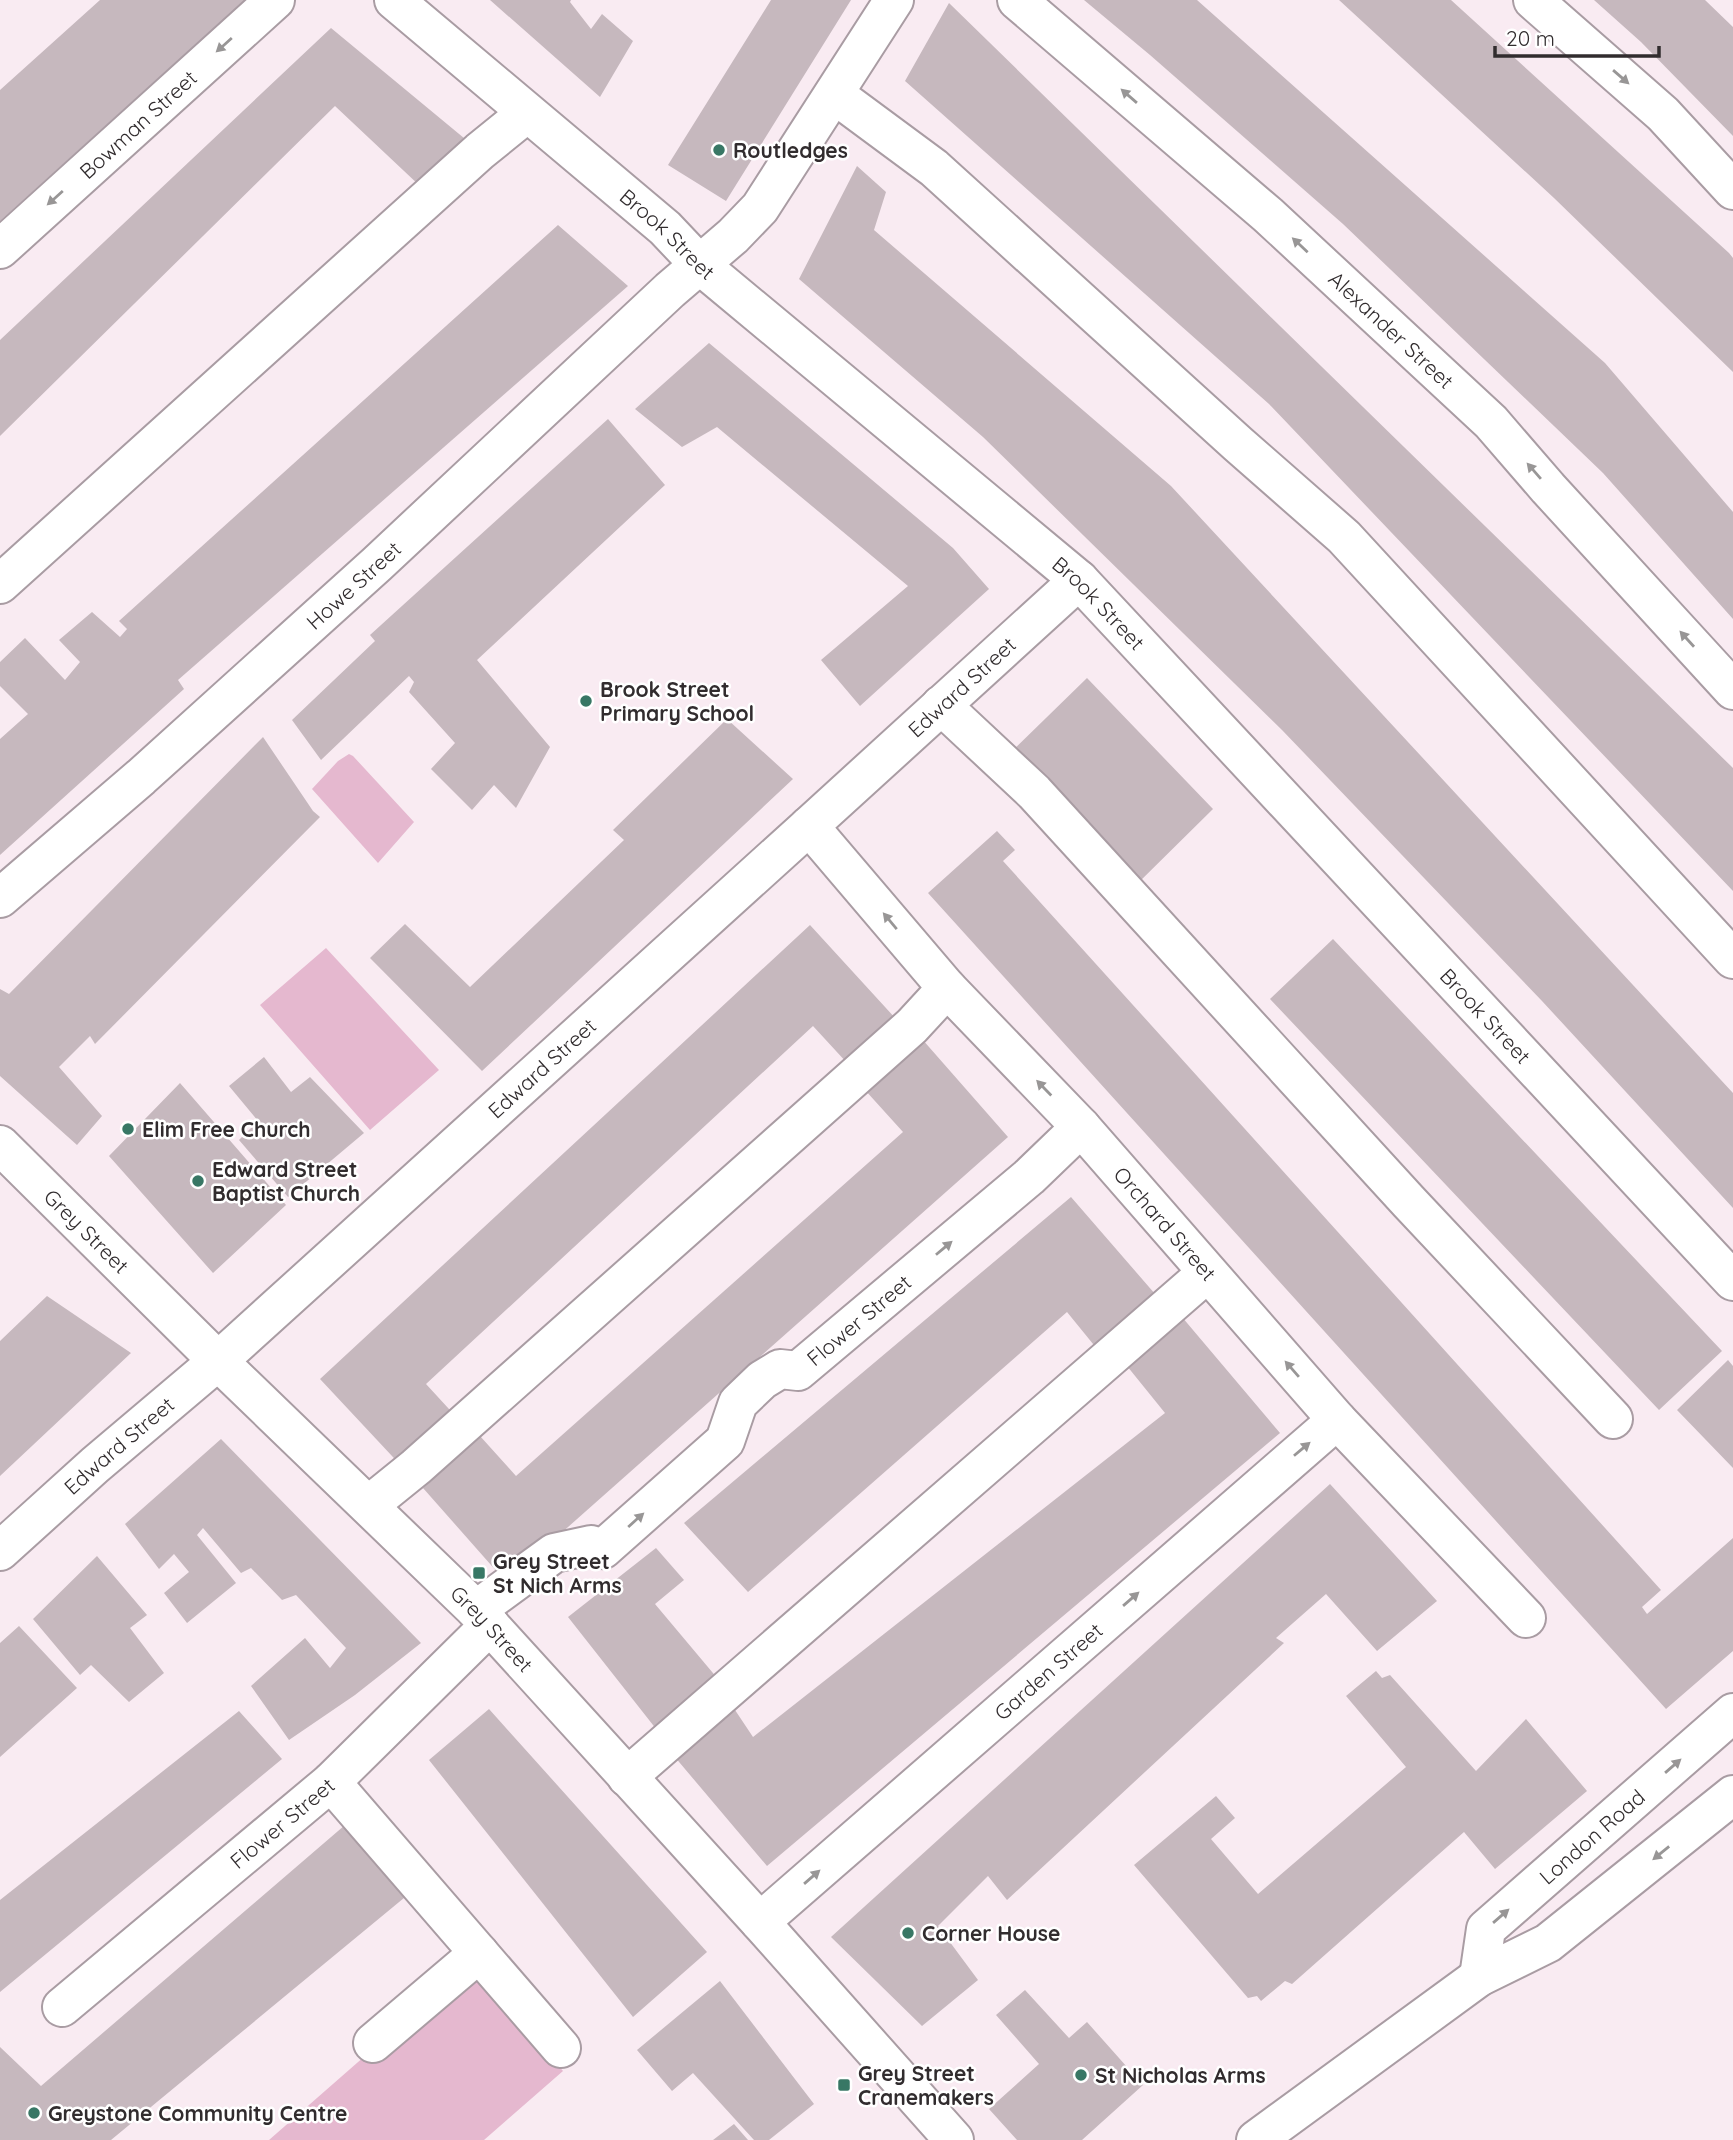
<svg xmlns="http://www.w3.org/2000/svg" width="1733" height="2140" viewBox="0 0 1733 2140" font-family="Quicksand,sans-serif">
	<style>
		.green { fill: #e5b8cf }
		.building { fill: #c6b8be }
		.lines { fill: none; stroke-linecap: round; stroke-linejoin: round }
		.minor-casing { stroke: #a99ca3; stroke-width: 42 }
		.major-casing { stroke: #a99ca3; stroke-width: 42 }
		.minor { stroke: #fff; stroke-width: 38 }
		.major { stroke: #fff; stroke-width: 38 }
		.oneway { fill: #989696 }
		.poi-dot { fill: #387765; stroke: #fff; stroke-width: 2.5 }
		.labels { text-anchor: middle; dominant-baseline: central; stroke-width: 5; stroke-linejoin: round; paint-order: stroke }
		.street-label { font-size: 21px; fill: #312c2e; stroke: #fff }
		.poi-label { font-size: 21px; font-weight: bold; fill: #312c2e; stroke: #fff; text-anchor: start }
	</style>
	<rect width="100%" height="100%" fill="#f9ebf2"/>
	<path class="green" d="M 349,754 L 353,756 L 414,822 L 378,863 L 312,789 L 338,761 Z
		M 326,948 L 439,1070 L 370,1130 L 260,1005 Z
		M 470,1964 L 563,2071 L 484,2140 L 269,2140 Z"/>
	<path class="building" d="M 100,0 L 245,0 L 0,221 L 0,90 Z
		M 490,0 L 571,0 L 570,2 L 591,29 L 602,14 L 633,41 L 600,97 Z
		M 771,0 L 851,0 L 726,201 L 668,165 Z
		M 1084,0 L 1197,0 L 1605,363 L 1733,512 L 1733,619 L 1603,473 L 1343,224 L 1150,55 Z
		M 1339,0 L 1451,0 L 1729,253 L 1733,258 L 1733,372 L 1554,198 Z
		M 1594,0 L 1705,0 L 1733,27 L 1733,136 L 1641,42 Z
		M 949,3 L 1733,768 L 1733,891 L 1269,404 L 905,81 Z
		M 331,28 L 476,148 L 421,187 L 335,106 L 0,436 L 0,340 Z
		M 857,166 L 886,192 L 874,230 L 1171,486 L 1733,1093 L 1733,1208 L 1542,1001 L 1282,730 L 983,437 L 799,279 Z
		M 558,225 L 628,286 L 178,680 L 184,689 L 0,855 L 0,739 L 28,714 L 0,686 L 0,662 L 25,638 L 65,680 L 80,662 L 59,640 L 92,612 L 120,637 L 127,629 L 119,621 Z
		M 709,343 L 953,548 L 989,589 L 860,706 L 821,660 L 908,586 L 717,427 L 682,447 L 635,409 Z
		M 608,419 L 665,485 L 477,660 L 550,747 L 516,808 L 494,785 L 472,810 L 431,769 L 455,743 L 409,692 L 414,682 L 409,676 L 321,760 L 292,720 L 375,641 L 370,635 Z
		M 1087,678 L 1213,809 L 1133,888 L 1007,756 Z
		M 727,719 L 793,779 L 482,1071 L 370,958 L 405,924 L 470,987 L 624,840 L 613,830 Z
		M 263,737 L 313,811 L 320,817 L 95,1044 L 90,1036 L 59,1067 L 102,1116 L 77,1145 L 0,1076 L 0,989 L 9,994 Z
		M 997,831 L 1015,850 L 1003,861 L 1661,1590 L 1642,1607 L 1647,1614 L 1733,1538 L 1733,1651 L 1666,1709 L 928,893 Z
		M 810,925 L 907,1031 L 859,1076 L 813,1026 L 426,1384 L 460,1421 L 406,1471 L 320,1379 Z
		M 1333,939 L 1722,1351 L 1659,1410 L 1270,999 Z
		M 922,1039 L 1008,1137 L 506,1582 L 423,1488 L 480,1436 L 516,1476 L 903,1132 L 865,1090 Z
		M 264,1057 L 291,1092 L 310,1077 L 364,1133 L 288,1197 L 239,1140 L 258,1121 L 229,1086 Z
		M 180,1083 L 286,1205 L 213,1273 L 109,1156 Z
		M 1071,1197 L 1162,1302 L 1102,1355 L 1067,1312 L 748,1592 L 684,1523 Z
		M 47,1296 L 131,1353 L 0,1476 L 0,1341 Z
		M 1182,1317 L 1280,1433 L 767,1866 L 674,1756 L 731,1704 L 753,1737 L 1165,1413 L 1127,1366 Z
		M 1728,1360 L 1733,1366 L 1733,1468 L 1677,1410 Z
		M 221,1439 L 421,1643 L 355,1695 L 289,1740 L 251,1686 L 305,1638 L 330,1668 L 346,1648 L 296,1595 L 282,1600 L 251,1568 L 241,1573 L 203,1528 L 197,1535 L 236,1583 L 187,1623 L 164,1593 L 189,1572 L 174,1554 L 159,1569 L 125,1524 Z
		M 1330,1484 L 1437,1601 L 1377,1651 L 1326,1594 L 1276,1638 L 1284,1643 L 1007,1900 L 988,1876 L 938,1926 L 978,1980 L 922,2026 L 831,1937 Z
		M 656,1548 L 684,1580 L 655,1604 L 723,1685 L 664,1739 L 568,1617 Z
		M 97,1556 L 147,1615 L 130,1628 L 164,1673 L 129,1702 L 91,1665 L 80,1675 L 33,1619 Z
		M 19,1626 L 77,1688 L 0,1757 L 0,1643 Z
		M 1376,1671 L 1382,1678 L 1390,1675 L 1476,1771 L 1526,1719 L 1587,1791 L 1495,1869 L 1464,1832 L 1292,1984 L 1285,1981 L 1261,2001 L 1257,1996 L 1248,1998 L 1134,1865 L 1216,1796 L 1235,1818 L 1211,1839 L 1258,1894 L 1406,1767 L 1346,1696 Z
		M 489,1709 L 707,1952 L 633,2017 L 429,1760 Z
		M 239,1711 L 282,1759 L 0,1992 L 0,1900 Z
		M 352,1819 L 410,1893 L 111,2140 L 0,2140 L 0,2047 L 41,2086 Z
		M 720,1981 L 814,2104 L 769,2140 L 754,2140 L 693,2073 L 672,2091 L 637,2050 Z
		M 1025,1990 L 1069,2038 L 1087,2022 L 1143,2085 L 1082,2140 L 1017,2140 L 989,2109 L 1039,2064 L 996,2015 Z
		M 734,2124 L 748,2140 L 713,2140 Z"/>
	<g class="lines">
		<defs>
			<g id="minor">
				<path id="s1" d="M 394,0 L 665,228 L 700,265 L 1079,580 L 1733,1281"/>
				<path id="s2" d="M 1017,0 L 1268,215 L 1491,422 L 1548,488 L 1733,690"/>
				<path d="M 1533,0 L 1663,114 L 1733,190"/>
				<path d="M 834,94 L 934,168 L 1238,444 L 1344,537 L 1733,959"/>
				<path id="s3" d="M 0,249 L 275,0"/>
				<path d="M 0,584 L 480,151 L 527,113"/>
				<path d="M 941,705 L 1034,792 L 1409,1202 L 1613,1419"/>
				<path id="s4" d="M 809,826 L 947,988 L 1081,1127 L 1337,1420 L 1526,1618"/>
				<path id="s5" d="M 0,898 L 141,777 L 377,564 L 670,290 L 733,236 L 760,208 L 894,0"/>
				<path id="s6" d="M 0,1145 L 218,1361 L 476,1610 L 760,1922 L 954,2140"/>
				<path d="M 369,1505 L 416,1467 L 912,1026 L 947,988"/>
				<path id="s7" d="M 0,1551 L 95,1465 L 218,1361 L 809,826 L 1079,580"/>
				<path id="s8" d="M 476,1610 L 554,1553 L 591,1545 L 603,1549 L 725,1441 L 738,1403 L 762,1380 L 780,1369 L 798,1371 L 1029,1177 L 1081,1127"/>
				<path d="M 627,1777 L 1207,1273"/>
				<path d="M 331,1782 L 561,2048"/>
				<path id="s9" d="M 760,1922 L 1337,1420"/>
				<path id="s10" d="M 62,2007 L 331,1782 L 490,1625"/>
				<path d="M 373,2043 L 479,1953"/>
			</g>
			<g id="major">
				<path id="s11" d="M 1479,1977 L 1486,1929 L 1733,1713"/>
				<path d="M 1256,2140 L 1479,1977 L 1548,1943 L 1733,1795"/>
			</g>
		</defs>
		<use href="#minor" class="minor-casing"/>
		<use href="#major" class="major-casing"/>
		<use href="#minor" class="minor"/>
		<use href="#major" class="major"/>
	</g>
	<defs><path id="oneway-solid" d="M-6-.8H1V-3.2L6.5 0L1 3.2V.8H-6Z" transform="scale(1.75)"/></defs>
	<g class="oneway">
		<use href="#oneway-solid" transform="translate(224 45) rotate(138)"/>
		<use href="#oneway-solid" transform="translate(1621 77) rotate(41)"/>
		<use href="#oneway-solid" transform="translate(1129 96) rotate(-139)"/>
		<use href="#oneway-solid" transform="translate(55 198) rotate(138)"/>
		<use href="#oneway-solid" transform="translate(1300 245) rotate(-137)"/>
		<use href="#oneway-solid" transform="translate(1534 471) rotate(-131)"/>
		<use href="#oneway-solid" transform="translate(1687 639) rotate(-132)"/>
		<use href="#oneway-solid" transform="translate(890 921) rotate(-130)"/>
		<use href="#oneway-solid" transform="translate(1044 1088) rotate(-134)"/>
		<use href="#oneway-solid" transform="translate(944 1248) rotate(-40)"/>
		<use href="#oneway-solid" transform="translate(1292 1369) rotate(-131)"/>
		<use href="#oneway-solid" transform="translate(1302 1449) rotate(-40)"/>
		<use href="#oneway-solid" transform="translate(636 1520) rotate(-42)"/>
		<use href="#oneway-solid" transform="translate(1131 1599) rotate(-41)"/>
		<use href="#oneway-solid" transform="translate(1673 1766) rotate(-41)"/>
		<use href="#oneway-solid" transform="translate(1661 1853) rotate(141)"/>
		<use href="#oneway-solid" transform="translate(812 1877) rotate(-41)"/>
		<use href="#oneway-solid" transform="translate(1501 1916) rotate(-41)"/>
	</g>
	<g class="poi-dot">
		<circle cx="719" cy="150" r="7"/>
		<circle cx="586" cy="701" r="7"/>
		<circle cx="128" cy="1129" r="7"/>
		<circle cx="198" cy="1181" r="7"/>
		<rect x="472" y="1566" width="14" height="14" rx="3.5"/>
		<circle cx="908" cy="1933" r="7"/>
		<circle cx="1081" cy="2075" r="7"/>
		<rect x="837" y="2078" width="14" height="14" rx="3.5"/>
		<circle cx="34" cy="2113" r="7"/>
	</g>
	<g class="labels">
		<g class="street-label">
			<text stroke="none"><textPath href="#s3" startOffset="186">Bowman Street</textPath></text>
			<text stroke="none"><textPath href="#s1" startOffset="360">Brook Street</textPath></text>
			<text stroke="none"><textPath href="#s2" startOffset="499">Alexander Street</textPath></text>
			<text stroke="none"><textPath href="#s5" startOffset="472">Howe Street</textPath></text>
			<text stroke="none"><textPath href="#s1" startOffset="928">Brook Street</textPath></text>
			<text stroke="none"><textPath href="#s7" startOffset="1293">Edward Street</textPath></text>
			<text stroke="none"><textPath href="#s1" startOffset="1494">Brook Street</textPath></text>
			<text stroke="none"><textPath href="#s7" startOffset="726">Edward Street</textPath></text>
			<text stroke="none"><textPath href="#s4" startOffset="534">Orchard Street</textPath></text>
			<text stroke="none"><textPath href="#s6" startOffset="122">Grey Street</textPath></text>
			<text stroke="none"><textPath href="#s8" startOffset="502">Flower Street</textPath></text>
			<text stroke="none"><textPath href="#s7" startOffset="159">Edward Street</textPath></text>
			<text stroke="none"><textPath href="#s6" startOffset="690">Grey Street</textPath></text>
			<text stroke="none"><textPath href="#s9" startOffset="382">Garden Street</textPath></text>
			<text stroke="none"><textPath href="#s10" startOffset="287">Flower Street</textPath></text>
			<text stroke="none"><textPath href="#s11" startOffset="189">London Road</textPath></text>
		</g>
		<g class="poi-label">
			<text x="733" y="150">Routledges</text>
			<text x="600" y="689">Brook Street<tspan x="600" dy="24">Primary School</tspan></text>
			<text x="142" y="1129">Elim Free Church</text>
			<text x="212" y="1169">Edward Street<tspan x="212" dy="24">Baptist Church</tspan></text>
			<text x="493" y="1561">Grey Street<tspan x="493" dy="24">St Nich Arms</tspan></text>
			<text x="922" y="1933">Corner House</text>
			<text x="858" y="2073">Grey Street<tspan x="858" dy="24">Cranemakers</tspan></text>
			<text x="1095" y="2075">St Nicholas Arms</text>
			<text x="48" y="2113">Greystone Community Centre</text>
		</g>
	</g>
	<path d="M1495 46v10h164v-10" fill="none" stroke="#312c2e" stroke-width="3.5"/>
	<text x="1506" y="46" font-size="21" fill="#312c2e" stroke="#ffffff" stroke-width="5" paint-order="stroke">20 m</text>
</svg>
